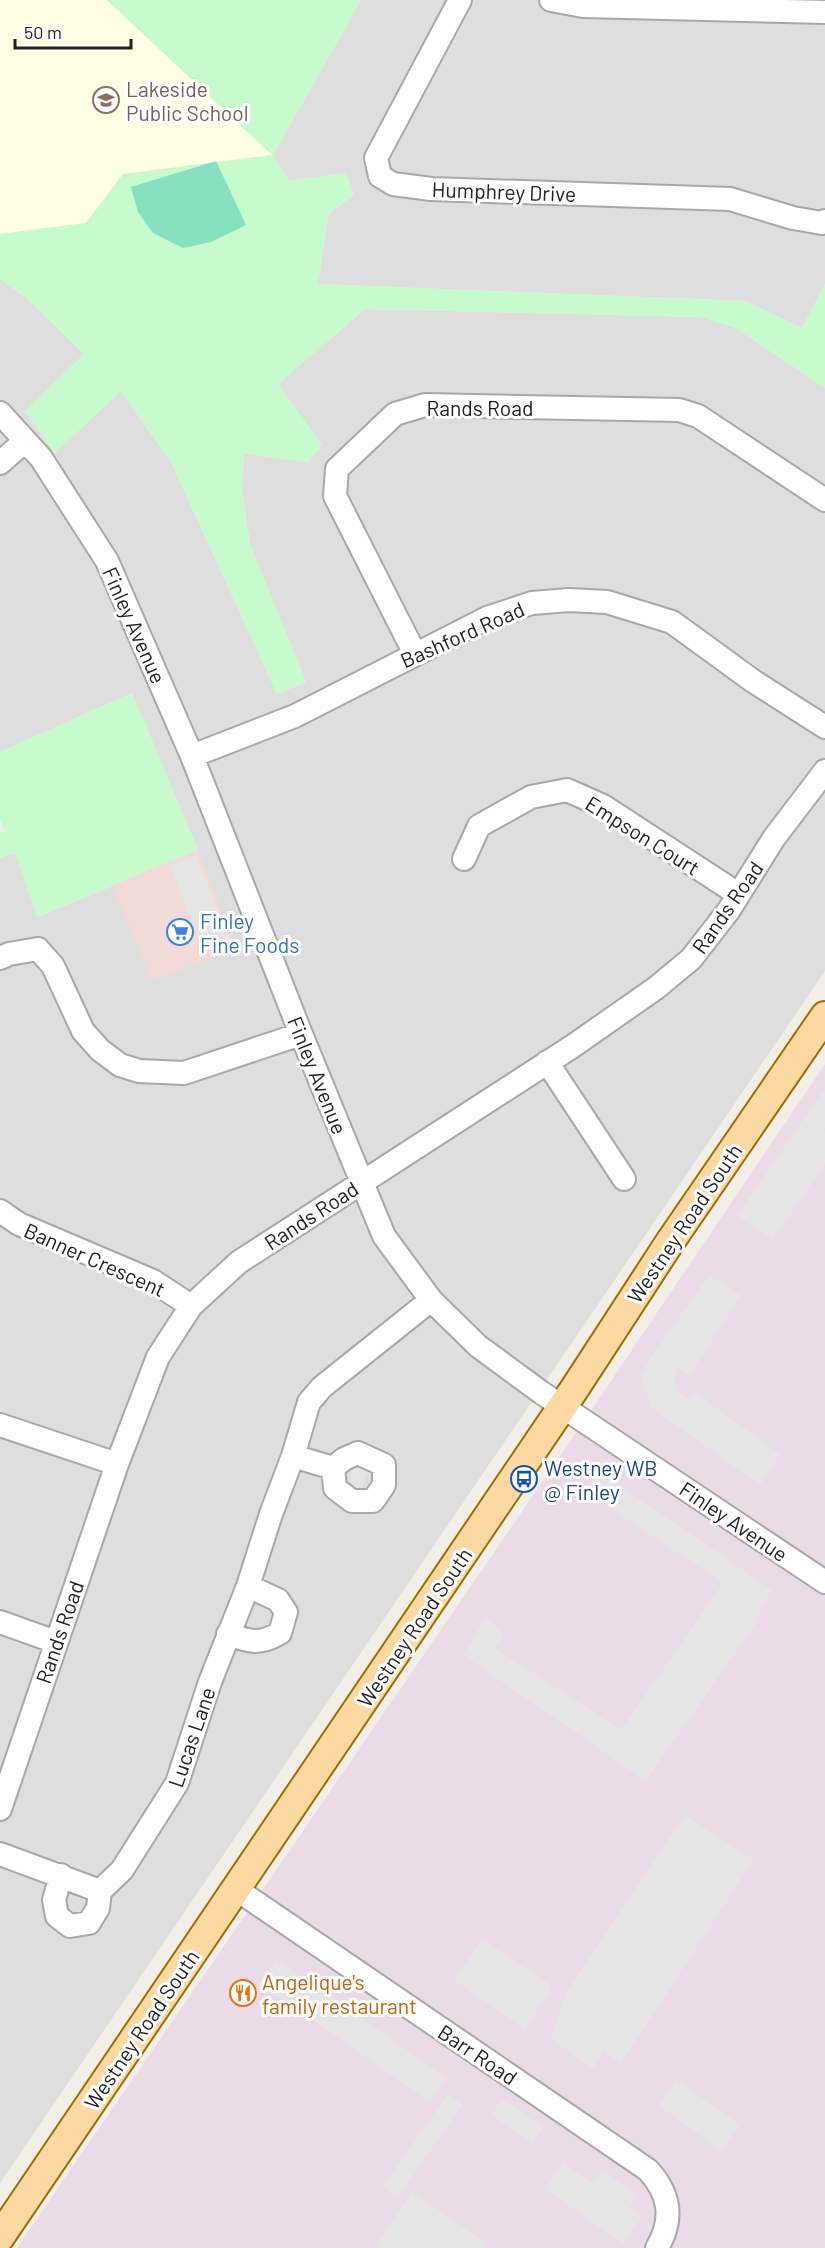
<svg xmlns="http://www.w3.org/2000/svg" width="825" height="2248" viewBox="0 0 825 2248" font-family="Barlow,sans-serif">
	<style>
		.residential { fill: #dfdede }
		.commercial { fill: #f2dad8 }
		.industrial { fill: #ebdae7 }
		.education { fill: #feffe4 }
		.park { fill: #c7facc }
		.pitch { fill: #87e0c0 }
		.parking { fill: #e5e5e5 }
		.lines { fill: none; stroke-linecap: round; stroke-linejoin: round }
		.minor-casing { stroke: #a8a8a8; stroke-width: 26 }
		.major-casing { stroke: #9f6e00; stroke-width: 32 }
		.minor { stroke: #fff; stroke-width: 22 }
		.major { stroke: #fcd8a2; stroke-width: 28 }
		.labels { text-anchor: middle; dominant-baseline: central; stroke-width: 6; stroke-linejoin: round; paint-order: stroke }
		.education-label { font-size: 21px; fill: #785e54; stroke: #fff; text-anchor: start }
		.street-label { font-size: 21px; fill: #212121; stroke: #fff }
		.shop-label { font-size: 21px; fill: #366cbe; stroke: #fff; text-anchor: start }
		.transit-label { font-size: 21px; fill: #164399; stroke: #fff; text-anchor: start }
		.food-label { font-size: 21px; fill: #c56008; stroke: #fff; text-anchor: start }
	</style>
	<rect width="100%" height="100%" fill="#f2efe8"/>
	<path class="residential" d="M 361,0 L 825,0 L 825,284 L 802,328 L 745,301 L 318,284 L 329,213 L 354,195 L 346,173 L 289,181 L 273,155 Z
		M 0,279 L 31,302 L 84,354 L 25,411 L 55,453 L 120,390 L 171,462 L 277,694 L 306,682 L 250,544 L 242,490 L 244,454 L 308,462 L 322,445 L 278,384 L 365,309 L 702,317 L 736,328 L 825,388 L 825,971 L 0,2183 L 0,858 L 15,852 L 38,917 L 198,850 L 132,693 L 0,752 Z"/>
	<path class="commercial" d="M 198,850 L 236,949 L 152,981 L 112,885 Z"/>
	<path class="industrial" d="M 825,1064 L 825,2248 L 17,2248 L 567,1446 Z"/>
	<path class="education" d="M 0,0 L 107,0 L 273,155 L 123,174 L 86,223 L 0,234 Z"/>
	<path class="park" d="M 107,0 L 361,0 L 273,155 L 289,181 L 346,173 L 354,196 L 329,213 L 318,284 L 745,301 L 802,328 L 825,284 L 825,388 L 736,328 L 702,317 L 365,309 L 278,384 L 322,445 L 308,462 L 244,454 L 242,490 L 250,544 L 306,682 L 277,694 L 171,462 L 121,391 L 55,453 L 25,411 L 84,354 L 31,302 L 0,279 L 0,234 L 86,223 L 123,174 L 272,155 Z
		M 132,693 L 198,850 L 37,917 L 15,853 L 0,858 L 0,833 L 5,831 L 0,819 L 0,752 Z"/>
	<path class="pitch" d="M 216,161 L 246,225 L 211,242 L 183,248 L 153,233 L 138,212 L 131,187 Z"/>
	<path class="parking" d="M 196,855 L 230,941 L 204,952 L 170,866 Z
		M 825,1088 L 825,1127 L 823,1131 L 825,1133 L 825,1164 L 773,1240 L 737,1216 Z
		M 709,1275 L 741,1296 L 689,1376 L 678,1367 L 675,1379 L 676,1389 L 688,1399 L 694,1392 L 780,1454 L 760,1485 L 652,1408 L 640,1378 L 649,1360 Z
		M 355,1463 L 370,1466 L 361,1491 L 347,1486 Z
		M 599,1471 L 772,1590 L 761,1608 L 756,1623 L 646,1781 L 463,1655 L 486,1617 L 504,1635 L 495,1648 L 621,1730 L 723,1583 L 584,1491 Z
		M 685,1815 L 754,1860 L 621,2063 L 604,2052 L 593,2069 L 551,2039 L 566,1993 Z
		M 482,1939 L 553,1987 L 525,2029 L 454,1980 Z
		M 276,1959 L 447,2078 L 430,2102 L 259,1983 Z
		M 676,2079 L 740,2125 L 721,2151 L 658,2105 Z
		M 448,2094 L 463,2104 L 398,2197 L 383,2186 Z
		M 502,2099 L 543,2127 L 533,2143 L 491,2115 Z
		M 563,2163 L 593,2183 L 602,2170 L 638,2196 L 629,2208 L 642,2217 L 623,2244 L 545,2189 Z
		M 412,2192 L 486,2242 L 482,2248 L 378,2248 L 375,2246 Z"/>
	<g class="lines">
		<defs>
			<path id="minor" d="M 460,0 L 376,158 L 380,176 L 393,184 L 431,189 L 730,199 L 793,218 L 822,223 L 825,221
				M 551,0 L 583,6 L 825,12
				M 0,413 L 41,458 L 107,561 L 192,756 L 301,1034 L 384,1236 L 431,1300 L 478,1346 L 542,1393 L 825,1582
				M 0,463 L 25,441
				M 415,654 L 335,496 L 337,469 L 395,414 L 425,405 L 679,410 L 698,416 L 825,500
				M 192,756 L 295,716 L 487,618 L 532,603 L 569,600 L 607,602 L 672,622 L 753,681 L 825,727
				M 464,859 L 479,826 L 531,797 L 567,790 L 603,806 L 738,894
				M 0,958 L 9,954 L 38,949 L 53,966 L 83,1031 L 100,1050 L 120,1065 L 139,1071 L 184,1073 L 301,1034
				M 547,1062 L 624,1179
				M 0,1211 L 19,1224 L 153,1281 L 191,1306
				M 0,1425 L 117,1464
				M 358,1453 L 384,1465 L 384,1485 L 373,1501 L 352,1501 L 335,1488 L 333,1468 L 344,1459 Z
				M 293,1456 L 333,1468
				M 0,1622 L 56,1642
				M 228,1634 C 250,1642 259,1645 280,1633 L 286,1612 L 278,1600 L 248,1586
				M 0,1809 L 117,1464 L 158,1357 L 191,1306 L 239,1262 L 573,1046 L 656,988 L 691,959 L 729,910 L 774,838 L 825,771
				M 0,1854 L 100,1891
				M 61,1875 L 54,1900 L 57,1916 L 70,1926 L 89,1923 L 98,1908 L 100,1891 L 122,1870 L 177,1783 L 210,1682 L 248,1586 L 271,1514 L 293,1456 L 309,1402 L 322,1387 L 431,1300
				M 236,1889 L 648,2170 C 670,2194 674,2219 657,2248"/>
			<path id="major" d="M 0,2237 L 575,1388 L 670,1242 L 825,1016"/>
		</defs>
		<use href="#minor" class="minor-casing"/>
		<use href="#major" class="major-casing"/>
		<use href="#minor" class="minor"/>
		<use href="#major" class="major"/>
	</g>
	<defs>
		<symbol id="school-ring" viewBox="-11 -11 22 22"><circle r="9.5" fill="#fff" stroke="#8d6e63" stroke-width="1.5"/><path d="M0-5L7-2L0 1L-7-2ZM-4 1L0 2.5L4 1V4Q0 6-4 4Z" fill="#8d6e63"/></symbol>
		<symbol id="supermarket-ring" viewBox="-11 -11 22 22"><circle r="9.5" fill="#fff" stroke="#3f7fe0" stroke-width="1.5"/><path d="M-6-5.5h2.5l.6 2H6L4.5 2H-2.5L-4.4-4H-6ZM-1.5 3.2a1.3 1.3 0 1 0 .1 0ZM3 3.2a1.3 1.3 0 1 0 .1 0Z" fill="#3f7fe0"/></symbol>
		<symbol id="bus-ring" viewBox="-11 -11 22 22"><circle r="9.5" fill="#fff" stroke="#1a4fb4" stroke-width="1.5"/><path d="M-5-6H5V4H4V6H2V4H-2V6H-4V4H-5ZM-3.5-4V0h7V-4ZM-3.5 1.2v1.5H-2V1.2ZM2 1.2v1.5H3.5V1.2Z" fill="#1a4fb4"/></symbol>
		<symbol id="restaurant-ring" viewBox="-11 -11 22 22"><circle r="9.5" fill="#fff" stroke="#e8710a" stroke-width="1.5"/><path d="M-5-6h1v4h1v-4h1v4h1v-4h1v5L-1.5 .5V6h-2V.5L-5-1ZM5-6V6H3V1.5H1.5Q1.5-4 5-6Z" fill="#e8710a"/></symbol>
	</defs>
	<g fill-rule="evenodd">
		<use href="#school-ring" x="91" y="85" width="30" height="30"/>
		<use href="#supermarket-ring" x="165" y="917" width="30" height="30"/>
		<use href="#bus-ring" x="509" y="1464" width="30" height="30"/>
		<use href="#restaurant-ring" x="228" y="1978" width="30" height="30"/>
	</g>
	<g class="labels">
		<g class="education-label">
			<text x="126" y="88">Lakeside<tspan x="126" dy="24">Public School</tspan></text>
		</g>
		<g class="street-label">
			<text transform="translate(504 191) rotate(2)">Humphrey Drive</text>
			<text x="480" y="407">Rands Road</text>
			<text transform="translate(135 625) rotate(66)">Finley Avenue</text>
			<text transform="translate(462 634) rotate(-24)">Bashford Road</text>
			<text transform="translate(643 835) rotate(32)">Empson Court</text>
			<text transform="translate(727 907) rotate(-55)">Rands Road</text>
			<text transform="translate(318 1075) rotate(68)">Finley Avenue</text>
			<text transform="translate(311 1215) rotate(-33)">Rands Road</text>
			<text transform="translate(684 1223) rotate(-56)">Westney Road South</text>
			<text transform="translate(95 1259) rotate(24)">Banner Crescent</text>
			<text transform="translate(734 1521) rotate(34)">Finley Avenue</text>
			<text transform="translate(414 1627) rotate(-56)">Westney Road South</text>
			<text transform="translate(59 1632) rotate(-71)">Rands Road</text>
			<text transform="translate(191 1737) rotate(-71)">Lucas Lane</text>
			<text transform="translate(141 2029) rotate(-56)">Westney Road South</text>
			<text transform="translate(478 2054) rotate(34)">Barr Road</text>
		</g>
		<g class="shop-label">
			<text x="200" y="920">Finley<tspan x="200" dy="24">Fine Foods</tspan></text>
		</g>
		<g class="transit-label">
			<text x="544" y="1467">Westney WB<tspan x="544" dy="24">@ Finley</tspan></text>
		</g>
		<g class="food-label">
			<text x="262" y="1981">Angelique's<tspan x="262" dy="24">family restaurant</tspan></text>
		</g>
	</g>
	<path d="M15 39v9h116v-9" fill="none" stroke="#212121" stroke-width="3"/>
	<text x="24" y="39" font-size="18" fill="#212121" stroke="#ffffff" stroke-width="4.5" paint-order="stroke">50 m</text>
</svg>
